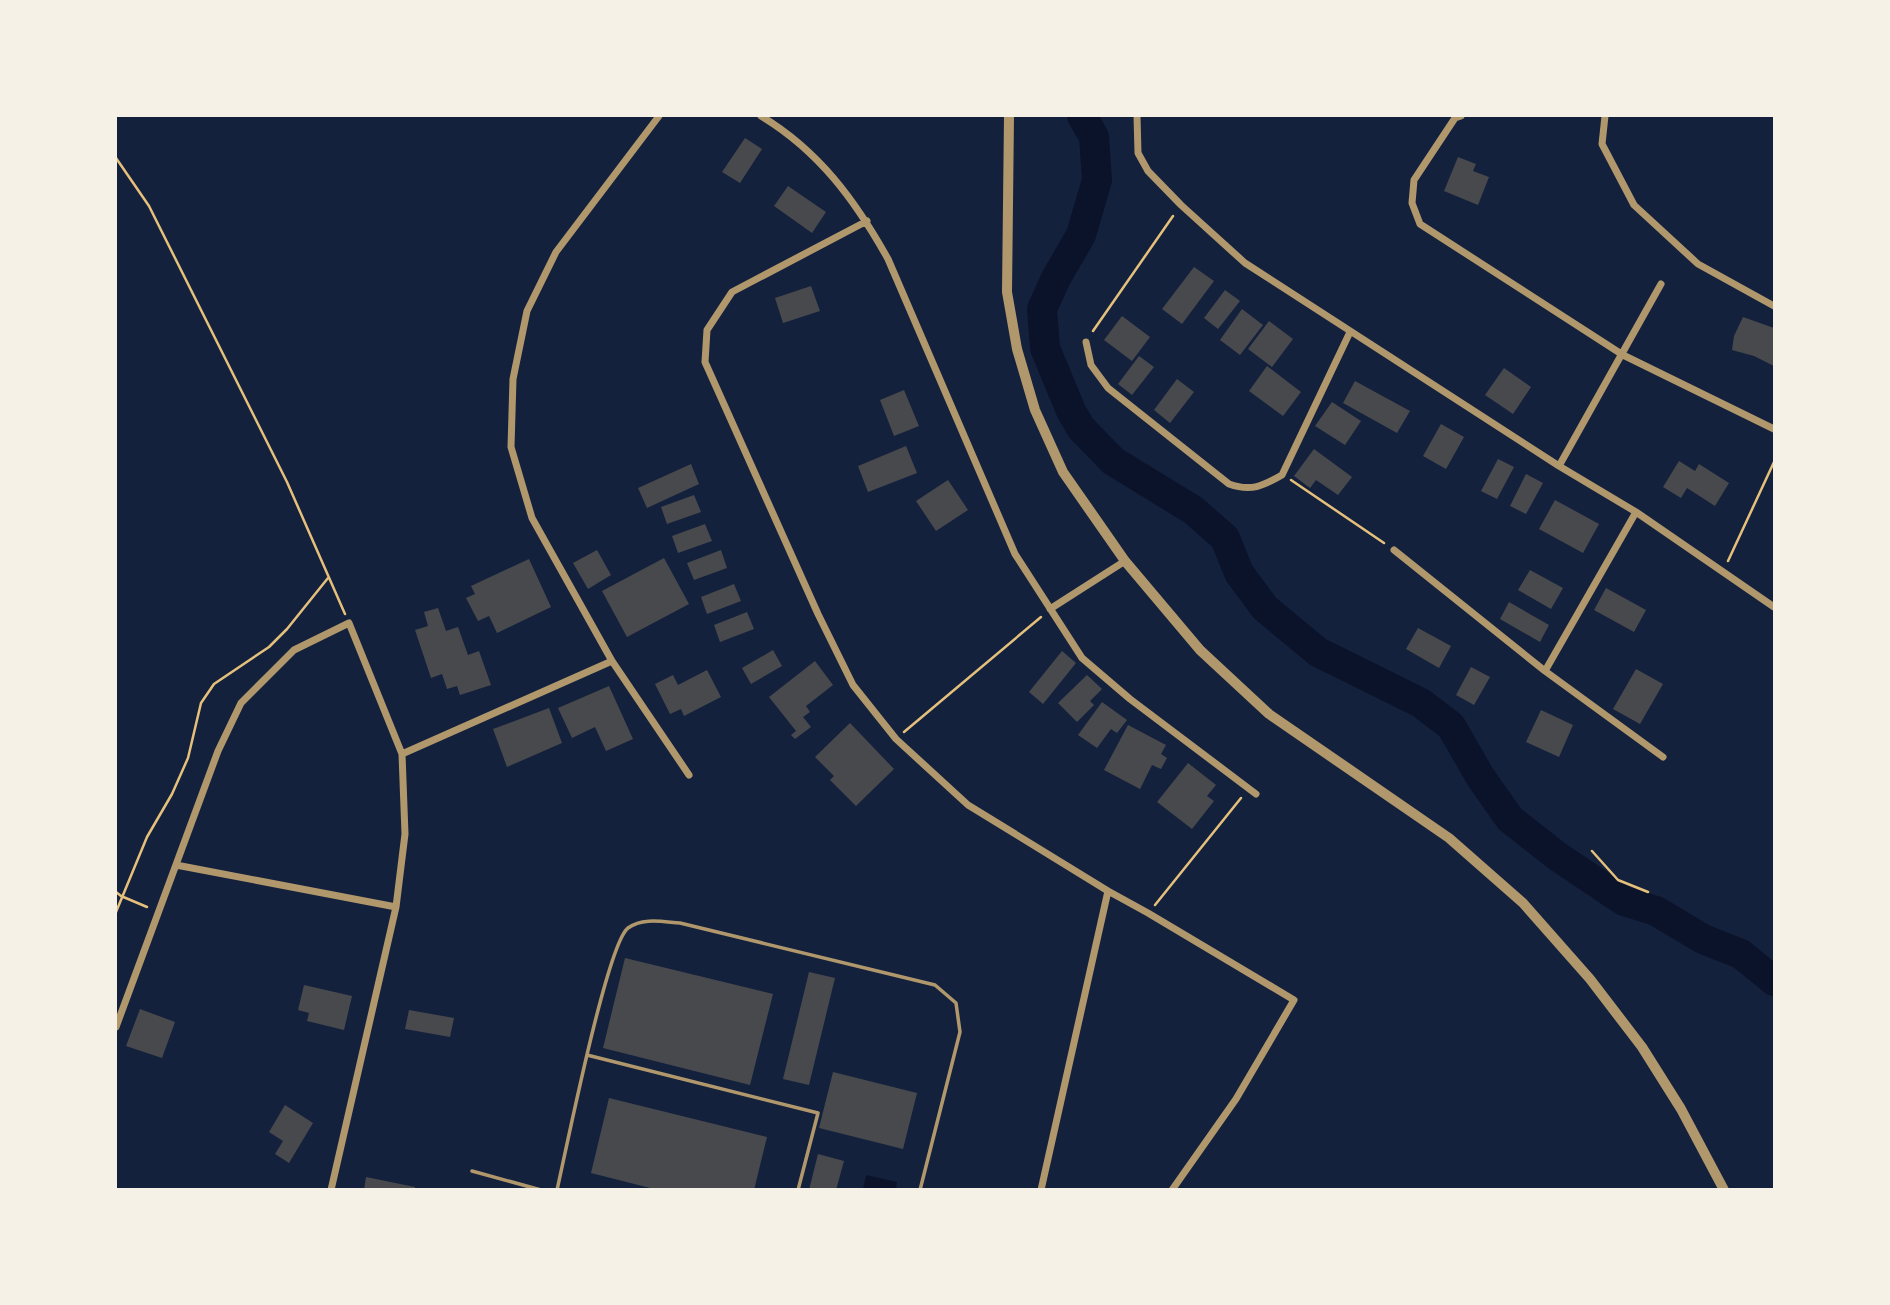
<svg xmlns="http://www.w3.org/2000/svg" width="1890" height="1305" viewBox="0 0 1890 1305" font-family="'Source Sans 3',sans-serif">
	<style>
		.water { fill: #0b132b }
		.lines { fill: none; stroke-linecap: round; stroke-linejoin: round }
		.river { stroke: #0b132b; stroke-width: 30 }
		.building { fill: #48494c }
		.path { stroke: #e5c07b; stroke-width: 2.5 }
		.service { stroke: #b1986c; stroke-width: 3.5 }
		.minor { stroke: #b1986c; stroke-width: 7 }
		.tertiary { stroke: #b1986c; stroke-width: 10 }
	</style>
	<rect width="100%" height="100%" fill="#14213d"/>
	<path class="water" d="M 866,1175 L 897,1182 L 896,1189 L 863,1189 Z"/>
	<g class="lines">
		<path class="river" d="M 1082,116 L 1094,137 L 1097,180 L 1081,235 L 1056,278 L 1042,309 L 1045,348 L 1071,411 L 1081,428 L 1113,461 L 1193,510 L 1225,538 L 1239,573 L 1265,608 L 1318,652 L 1421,703 L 1451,726 L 1481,778 L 1510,819 L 1557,856 L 1624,901 L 1656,911 L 1703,939 L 1741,954 L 1774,981"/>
	</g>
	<path class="building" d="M 745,138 L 762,149 L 740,183 L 722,172 Z
		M 1458,157 L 1476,164 L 1473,171 L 1489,177 L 1478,205 L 1444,191 Z
		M 788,186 L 826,212 L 812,233 L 774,206 Z
		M 1194,267 L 1214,281 L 1182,324 L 1162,309 Z
		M 811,286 L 820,311 L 783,323 L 775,298 Z
		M 1225,290 L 1240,301 L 1218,329 L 1204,318 Z
		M 1242,309 L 1263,325 L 1240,355 L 1220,340 Z
		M 1122,316 L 1150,337 L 1132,361 L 1104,340 Z
		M 1743,317 L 1774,328 L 1774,366 L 1754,356 L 1732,350 L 1734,336 Z
		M 1269,321 L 1293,339 L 1272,367 L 1248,349 Z
		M 1139,356 L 1154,367 L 1132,395 L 1118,384 Z
		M 1267,366 L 1301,392 L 1283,416 L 1249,391 Z
		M 1504,368 L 1531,387 L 1513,414 L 1485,395 Z
		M 1177,379 L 1194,392 L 1170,423 L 1154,410 Z
		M 1355,381 L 1410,411 L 1397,433 L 1343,403 Z
		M 904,390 L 919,426 L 894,436 L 880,400 Z
		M 1332,402 L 1361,421 L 1345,445 L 1315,426 Z
		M 1441,424 L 1464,437 L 1446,469 L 1423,456 Z
		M 906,446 L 917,473 L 868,492 L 858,466 Z
		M 1314,449 L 1352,477 L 1338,495 L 1316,480 L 1310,488 L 1294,476 Z
		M 1498,459 L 1514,467 L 1497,499 L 1481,491 Z
		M 1679,461 L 1695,471 L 1699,464 L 1729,483 L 1715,506 L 1687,488 L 1681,498 L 1663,487 Z
		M 691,464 L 699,484 L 647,508 L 638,488 Z
		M 1526,474 L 1543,483 L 1526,514 L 1510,506 Z
		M 948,480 L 968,510 L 936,531 L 916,501 Z
		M 694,495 L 701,512 L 667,524 L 661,507 Z
		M 1555,500 L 1599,524 L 1583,553 L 1539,529 Z
		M 705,524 L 712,541 L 678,553 L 672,536 Z
		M 597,550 L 611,575 L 588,589 L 573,563 Z
		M 721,550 L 727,568 L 694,580 L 687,563 Z
		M 664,558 L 689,604 L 627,637 L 602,591 Z
		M 529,559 L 551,607 L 497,633 L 489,616 L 478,621 L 466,598 L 475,594 L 471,586 Z
		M 1530,570 L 1563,588 L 1551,609 L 1518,590 Z
		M 734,584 L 741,601 L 707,614 L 701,597 Z
		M 1606,588 L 1646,610 L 1634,632 L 1594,610 Z
		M 1509,602 L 1549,625 L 1540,642 L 1500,619 Z
		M 438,608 L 446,631 L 458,627 L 468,655 L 479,651 L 491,685 L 460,695 L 457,686 L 447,689 L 442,674 L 431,678 L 415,630 L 428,626 L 424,612 Z
		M 747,612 L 754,629 L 720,642 L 714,625 Z
		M 1418,628 L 1451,646 L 1439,668 L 1406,649 Z
		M 773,650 L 782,666 L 751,684 L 742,668 Z
		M 1062,651 L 1076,663 L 1043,704 L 1029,692 Z
		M 815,661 L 833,685 L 806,706 L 810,712 L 803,717 L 811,727 L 795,739 L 791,735 L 796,731 L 769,697 Z
		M 1471,667 L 1490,677 L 1474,705 L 1456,695 Z
		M 1636,669 L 1663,684 L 1640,724 L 1613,709 Z
		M 707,670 L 721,697 L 684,716 L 681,709 L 670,714 L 655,684 L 673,675 L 678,685 Z
		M 1087,675 L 1102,689 L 1090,701 L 1094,705 L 1077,722 L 1058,703 Z
		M 609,686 L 633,739 L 606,751 L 595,727 L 572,738 L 558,708 Z
		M 1102,702 L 1127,720 L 1117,733 L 1111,729 L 1097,748 L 1078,735 Z
		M 549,708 L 562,743 L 507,767 L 493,729 Z
		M 1541,710 L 1573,725 L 1559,757 L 1526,742 Z
		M 850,723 L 894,769 L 856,806 L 830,780 L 834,776 L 815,757 Z
		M 1128,725 L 1166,745 L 1161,754 L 1167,758 L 1161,769 L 1152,765 L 1140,789 L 1104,770 Z
		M 1188,763 L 1216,785 L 1207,796 L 1214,801 L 1192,829 L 1157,802 Z
		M 625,958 L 773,994 L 750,1085 L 603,1048 Z
		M 809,972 L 835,978 L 809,1085 L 783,1079 Z
		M 304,985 L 352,996 L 344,1030 L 307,1021 L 309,1013 L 298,1010 Z
		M 140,1009 L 175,1022 L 162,1058 L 126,1046 Z
		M 409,1010 L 454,1018 L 450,1037 L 405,1029 Z
		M 833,1072 L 917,1093 L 903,1149 L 819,1128 Z
		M 609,1098 L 767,1137 L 754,1190 L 658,1190 L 591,1173 Z
		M 285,1105 L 313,1123 L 289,1163 L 275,1154 L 283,1141 L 269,1132 Z
		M 818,1154 L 844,1161 L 836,1190 L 809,1190 Z
		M 366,1177 L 415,1187 L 415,1190 L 364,1190 Z"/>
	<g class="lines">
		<path class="path" d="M 116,158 L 149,206 L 287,482 L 345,614
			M 1093,331 L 1173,216
			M 1291,480 L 1384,543
			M 1728,561 L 1774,462
			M 904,732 L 1041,617
			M 1592,851 L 1618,880 L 1648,892
			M 116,892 L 121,896 L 147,907
			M 1155,905 L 1241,798
			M 116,912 L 147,837 L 172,794 L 188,758 L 201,703 L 214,684 L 269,647 L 287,629 L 328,578"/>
		<path class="service" d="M 587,1055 L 818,1113 L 798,1190
			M 472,1171 L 541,1190
			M 557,1190 C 566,1151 607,944 628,928 C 643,917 664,922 680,923 L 935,985 L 956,1003 L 960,1032 L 920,1190"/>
		<path class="minor" d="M 659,116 L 556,252 L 527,311 L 513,379 L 511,447 L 532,518 L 612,661 L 689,775
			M 761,116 C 819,151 855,200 888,259 L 1015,554 L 1082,658 L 1130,699 L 1256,794
			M 1137,116 L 1138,153 L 1148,171 L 1181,205 L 1245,263 L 1559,466 L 1636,512 L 1774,607
			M 1461,116 L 1455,118 L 1414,180 L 1412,203 L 1420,224 L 1623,355 L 1774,429
			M 1605,116 L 1602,144 L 1634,205 L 1698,264 L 1774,306
			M 867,221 L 732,292 L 707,330 L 705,362 L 818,614 L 853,685 L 896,739 L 968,805 L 1108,891 L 1148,913 L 1294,1000 L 1236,1099 L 1172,1190
			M 1086,342 L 1091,365 L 1108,388 L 1229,484 C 1251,492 1263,486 1282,475 L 1350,332
			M 1559,466 L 1661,284
			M 1394,550 L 1545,671 L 1663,757
			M 1050,609 L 1125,561
			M 1545,671 L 1636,512
			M 402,754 L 612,661
			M 176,865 L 396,907
			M 116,1027 L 218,751 L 241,703 L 294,650 L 349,623 L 402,754 L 405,834 L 396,907 L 331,1190
			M 1041,1190 L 1108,891"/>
		<path class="tertiary" d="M 1009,116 L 1007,292 L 1017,349 L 1035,410 L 1063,472 L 1125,561 L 1200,650 L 1269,714 L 1449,838 L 1523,903 L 1590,979 L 1642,1047 L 1681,1109 L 1724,1190"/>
	</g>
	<rect width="1890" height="1305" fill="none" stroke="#f6f1e7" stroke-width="234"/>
</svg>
